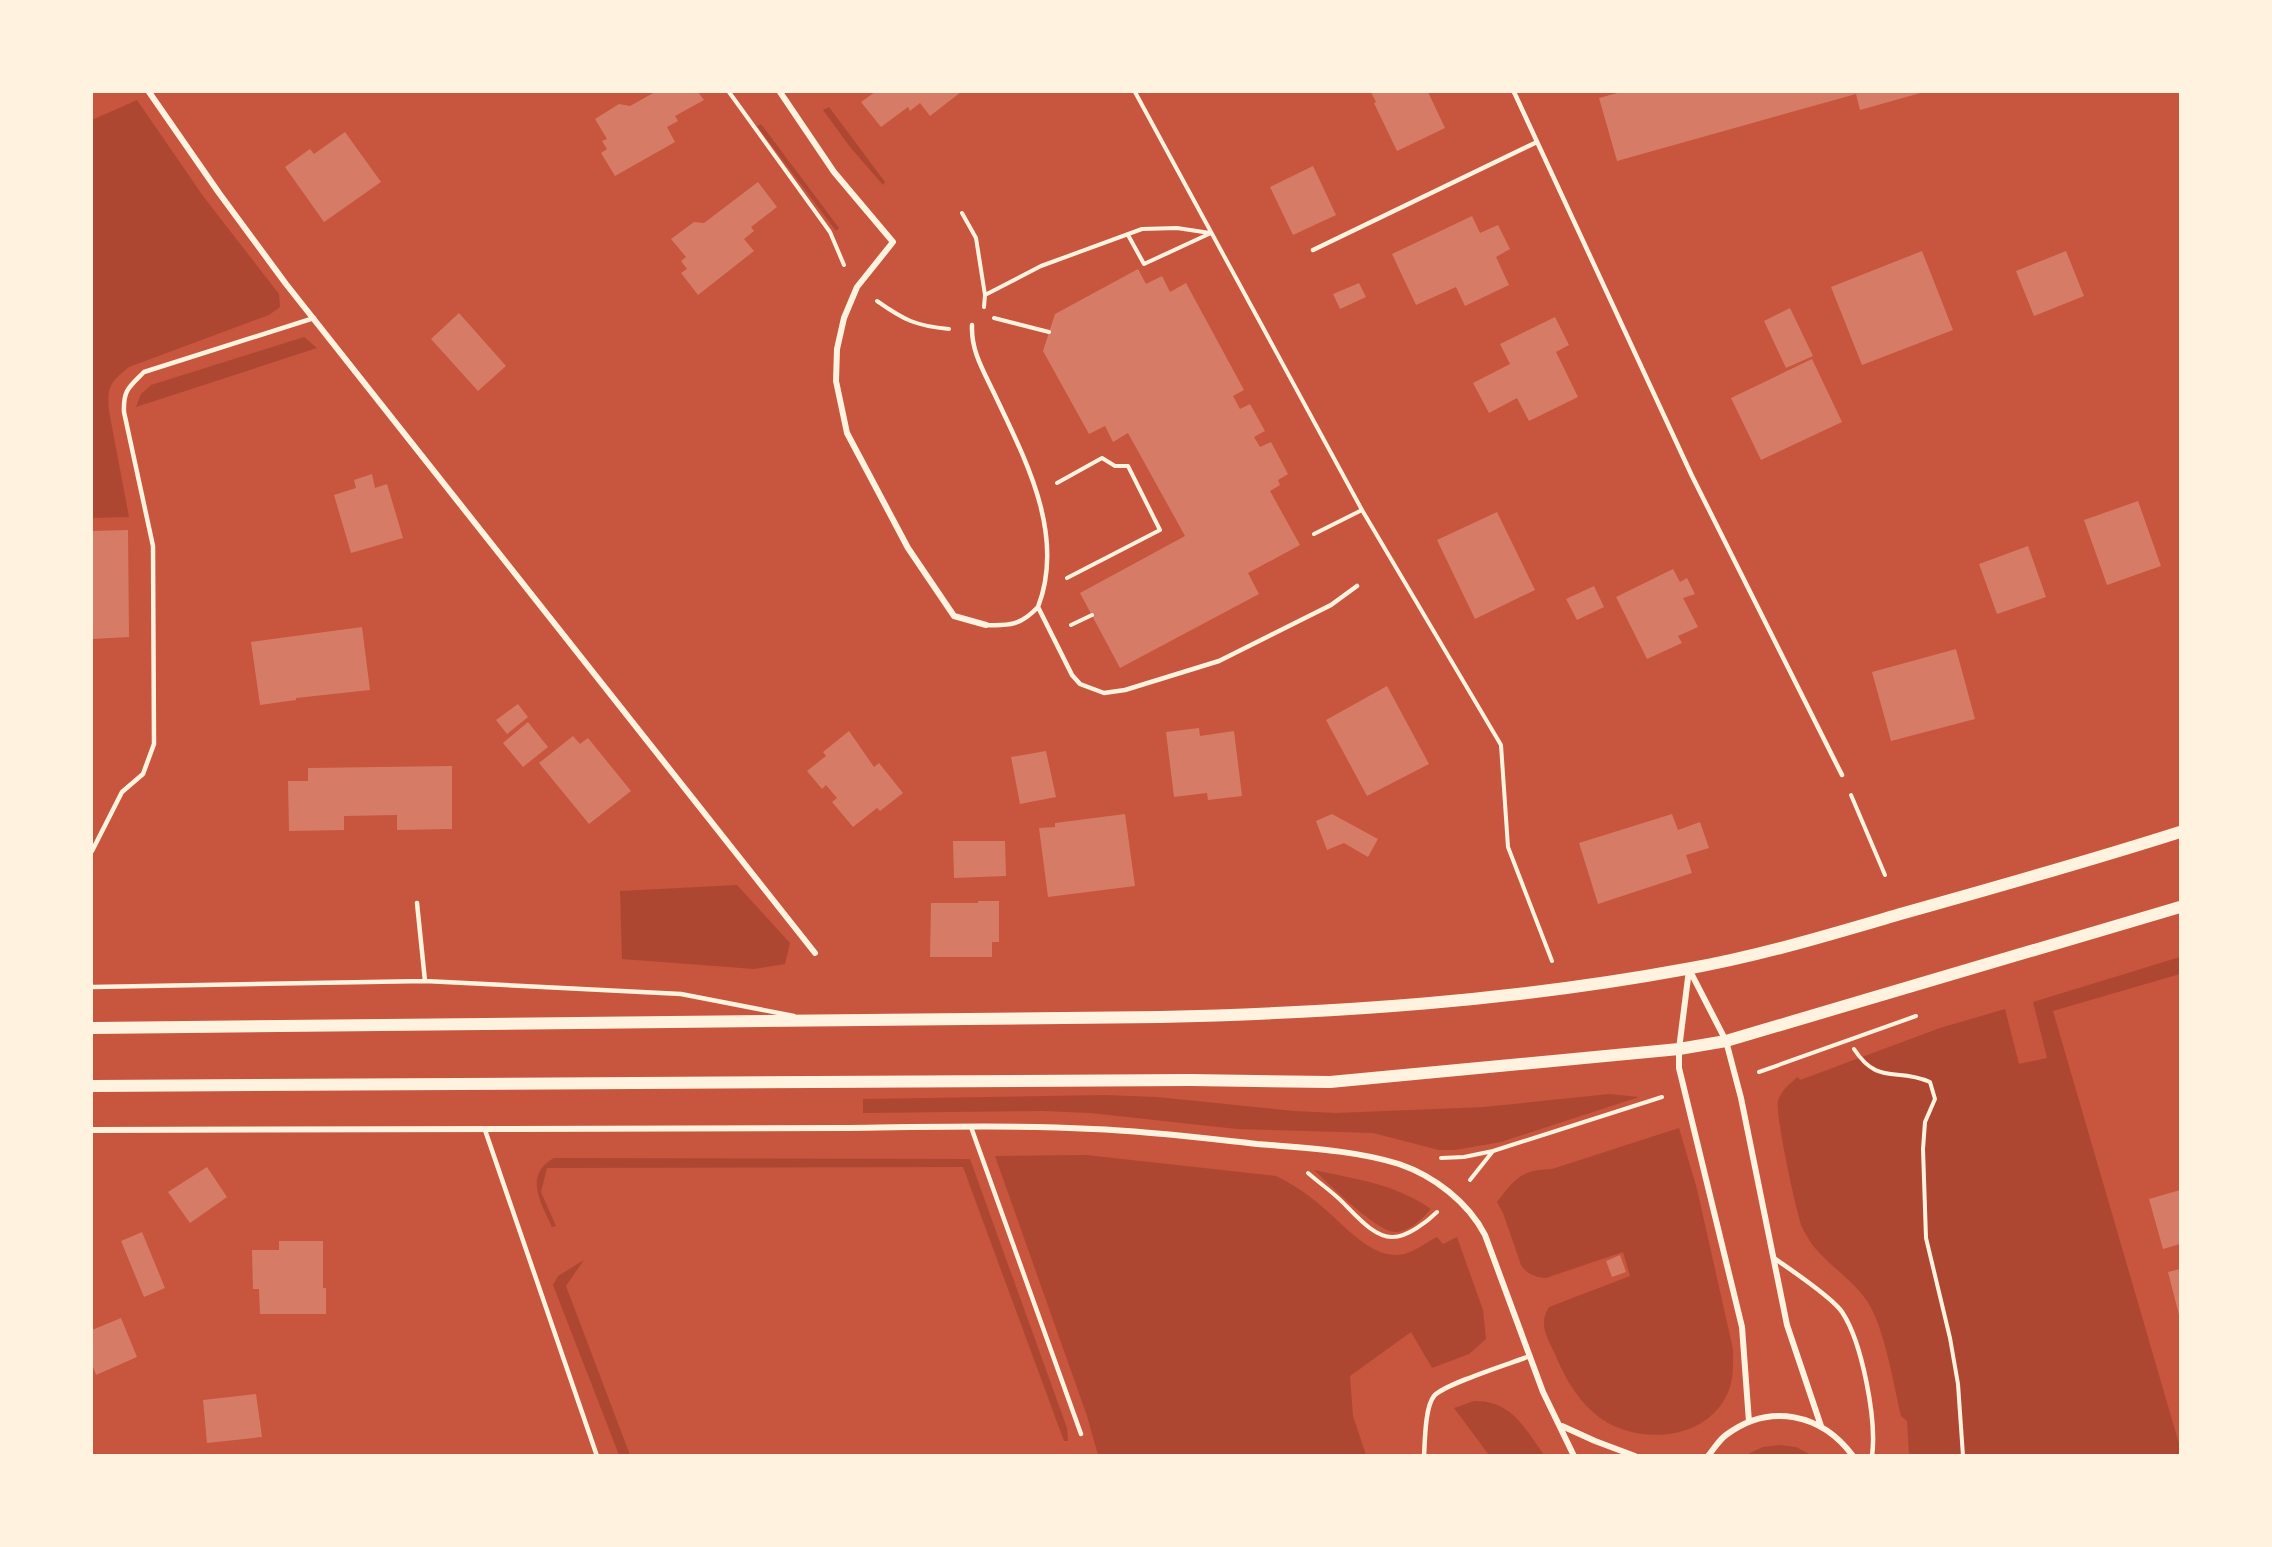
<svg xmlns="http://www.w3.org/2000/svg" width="2272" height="1547" viewBox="0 0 2272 1547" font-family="'Crimson Pro',serif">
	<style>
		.green { fill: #ae4732 }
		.building { fill: #d67c66 }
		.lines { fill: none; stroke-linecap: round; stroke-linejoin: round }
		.path { stroke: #fff3e0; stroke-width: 4 }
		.service { stroke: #fff3e0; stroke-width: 4.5 }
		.minor { stroke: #fff3e0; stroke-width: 6 }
		.secondary { stroke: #fff3e0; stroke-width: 12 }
	</style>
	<rect width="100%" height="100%" fill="#c8553d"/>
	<path class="green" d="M 137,100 L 203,196 L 279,294 L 280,307 L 269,315 L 129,367 C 110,382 107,387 109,411 L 129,517 L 92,518 L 92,120 Z
		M 829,107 L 885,182 L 883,185 L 850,147 L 823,110 Z
		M 761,124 L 839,228 L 836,231 L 757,126 Z
		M 304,337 L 317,348 L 136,407 L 141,394 L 151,385 Z
		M 737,885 L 790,943 L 785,964 L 754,969 L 622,959 L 620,891 Z
		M 2180,957 L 2180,974 L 2053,1011 L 2180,1447 L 2180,1455 L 1904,1455 L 1909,1454 L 1907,1421 L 1901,1416 C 1894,1386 1885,1332 1870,1306 C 1856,1281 1828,1266 1811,1243 C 1808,1238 1804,1232 1802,1227 C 1796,1210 1775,1114 1778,1101 C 1781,1091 1790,1083 1798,1077 L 1800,1080 L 1940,1028 L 2005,1009 L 2019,1064 L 2047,1058 L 2033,1002 Z
		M 1610,1094 L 1639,1097 L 1501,1142 L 1455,1150 L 1439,1150 L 1373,1133 L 1237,1129 L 1090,1113 L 1043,1111 L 863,1113 L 863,1099 L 1104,1095 L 1157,1097 L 1294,1111 L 1336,1113 L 1484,1107 Z
		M 1679,1128 L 1697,1189 L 1733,1349 C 1733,1363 1734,1376 1729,1390 C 1710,1439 1644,1446 1603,1420 C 1580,1404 1565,1379 1555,1354 C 1547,1337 1538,1324 1549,1307 L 1630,1276 L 1623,1252 L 1546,1278 C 1535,1277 1528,1275 1521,1265 L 1503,1213 L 1497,1202 C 1515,1179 1520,1170 1552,1169 Z
		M 1086,1155 L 1276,1176 C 1292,1184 1305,1192 1319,1204 C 1341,1221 1372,1262 1404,1254 C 1416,1251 1427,1242 1437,1237 L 1443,1244 L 1457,1237 L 1483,1310 L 1486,1339 L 1469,1354 L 1432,1368 L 1411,1332 L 1350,1376 L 1353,1416 L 1366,1455 L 1098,1455 L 1087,1416 L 995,1156 Z
		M 554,1158 L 970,1159 L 1067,1428 L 1068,1441 L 1064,1441 L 963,1167 L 547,1168 L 541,1192 L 556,1226 L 552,1227 C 541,1203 523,1175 554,1158 Z
		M 1314,1170 C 1355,1179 1396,1184 1431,1209 C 1422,1219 1410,1231 1396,1232 C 1378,1233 1329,1184 1314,1170 Z
		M 584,1260 L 566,1286 L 630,1455 L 619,1455 L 553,1285 L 558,1276 Z
		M 1474,1401 C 1511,1400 1525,1428 1544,1455 L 1489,1455 L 1454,1408 Z
		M 1780,1445 L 1796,1447 L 1811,1455 L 1746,1455 L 1763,1447 Z"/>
	<path class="building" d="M 655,92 L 698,92 L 704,100 L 675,116 L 678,121 L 667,127 L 675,142 L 615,176 L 601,153 L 607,149 L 602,141 L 607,139 L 595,119 L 619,104 L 630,106 Z
		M 875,92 L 961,92 L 930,116 L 920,103 L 910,111 L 908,107 L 881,127 L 861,102 Z
		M 1371,92 L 1428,92 L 1445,128 L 1397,151 L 1374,103 L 1376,102 Z
		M 1621,92 L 1924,92 L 1860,110 L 1856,94 L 1617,161 L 1599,98 Z
		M 345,132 L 381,182 L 324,222 L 285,167 L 310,149 L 314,154 Z
		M 1313,166 L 1336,215 L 1293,235 L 1270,187 Z
		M 758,182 L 777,207 L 751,227 L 754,231 L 744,239 L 754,251 L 698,295 L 681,273 L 687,269 L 681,261 L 686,257 L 671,239 L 694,222 L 704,223 Z
		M 1472,216 L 1480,233 L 1498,225 L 1510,249 L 1496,257 L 1509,285 L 1465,306 L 1456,287 L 1416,305 L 1392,254 Z
		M 1922,251 L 1953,330 L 1862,365 L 1831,287 Z
		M 2066,251 L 2084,296 L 2034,316 L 2016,271 Z
		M 1138,269 L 1146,284 L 1162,276 L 1170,292 L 1186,283 L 1244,390 L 1233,396 L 1240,409 L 1250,404 L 1265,431 L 1254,437 L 1260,447 L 1271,442 L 1288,474 L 1278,480 L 1280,485 L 1270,491 L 1300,545 L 1248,573 L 1259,594 L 1120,668 L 1080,593 L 1185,536 L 1128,433 L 1113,442 L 1105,426 L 1089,434 L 1043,351 L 1055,314 Z
		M 1359,283 L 1366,297 L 1340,309 L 1333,294 Z
		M 1790,308 L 1813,356 L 1786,368 L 1764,321 Z
		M 459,313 L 506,366 L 478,391 L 431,339 Z
		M 1555,317 L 1569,345 L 1556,352 L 1578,397 L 1529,421 L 1517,398 L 1489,413 L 1473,383 L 1510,364 L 1500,344 Z
		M 1812,359 L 1842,422 L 1761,460 L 1731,398 Z
		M 372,474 L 375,488 L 387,484 L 403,538 L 351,553 L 334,495 L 356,488 L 354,480 Z
		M 2138,501 L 2161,566 L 2107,585 L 2084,520 Z
		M 1497,512 L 1535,590 L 1475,619 L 1437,540 Z
		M 128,530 L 129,637 L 92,639 L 92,531 Z
		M 2028,546 L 2046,597 L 1997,614 L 1979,564 Z
		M 1673,569 L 1680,582 L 1687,578 L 1695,594 L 1683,598 L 1698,627 L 1678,636 L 1682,643 L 1647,659 L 1616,597 Z
		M 1594,586 L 1604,607 L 1577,620 L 1566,599 Z
		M 362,627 L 370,690 L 296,698 L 296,700 L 260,705 L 251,642 Z
		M 1956,649 L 1975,719 L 1891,741 L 1872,672 Z
		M 1387,686 L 1429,764 L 1367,796 L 1326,720 Z
		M 518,704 L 528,717 L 507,734 L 496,720 Z
		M 528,722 L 548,747 L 523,767 L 503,743 Z
		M 1199,728 L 1200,736 L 1234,731 L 1242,796 L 1208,800 L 1207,793 L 1174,797 L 1166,732 Z
		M 849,731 L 874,767 L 879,763 L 903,793 L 880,811 L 877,808 L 853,827 L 832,802 L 837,798 L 826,785 L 822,789 L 807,771 L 826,756 L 823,752 Z
		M 573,736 L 580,744 L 588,738 L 631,791 L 589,824 L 539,763 Z
		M 1046,751 L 1056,797 L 1020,804 L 1011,757 Z
		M 452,766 L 452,829 L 397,830 L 397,815 L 344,816 L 344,830 L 289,831 L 288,781 L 308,781 L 308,768 Z
		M 1125,814 L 1135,886 L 1048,897 L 1039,828 L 1055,827 L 1055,823 Z
		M 1332,814 L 1378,839 L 1368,857 L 1344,843 L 1327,850 L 1316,821 Z
		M 1672,814 L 1678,830 L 1700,822 L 1709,848 L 1686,855 L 1692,873 L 1598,904 L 1579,843 Z
		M 953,841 L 1005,841 L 1006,876 L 954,878 Z
		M 978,901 L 999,901 L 999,942 L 992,942 L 992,957 L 930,957 L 931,903 L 978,903 Z
		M 207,1167 L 227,1197 L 190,1223 L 168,1192 Z
		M 2180,1190 L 2180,1244 L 2163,1249 L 2149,1199 Z
		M 142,1232 L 165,1288 L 144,1297 L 121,1241 Z
		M 279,1241 L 323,1241 L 323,1288 L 326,1288 L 326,1314 L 260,1314 L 259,1289 L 253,1289 L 252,1250 L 279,1250 Z
		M 1620,1255 L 1626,1272 L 1612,1277 L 1606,1261 Z
		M 2180,1269 L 2180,1319 L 2168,1272 Z
		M 121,1318 L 137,1357 L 96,1375 L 92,1364 L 92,1330 Z
		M 256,1394 L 262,1437 L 207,1443 L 203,1400 Z"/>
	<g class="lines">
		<path class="path" d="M 729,92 L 830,232 L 844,265
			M 1135,92 L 1362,510 L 1314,534
			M 962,213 L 976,238 L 985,295 L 984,307
			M 1128,235 L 1144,264 L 1211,233
			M 985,295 L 1041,266 L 1142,229 L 1177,228 L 1210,233
			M 877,301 C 904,320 916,326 949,329
			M 994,318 L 1049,332
			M 1057,483 L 1102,458 L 1115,466 L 1128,466 L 1160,530 L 1067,578
			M 1362,510 L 1501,745 L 1508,847 L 1552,961
			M 1071,625 L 1092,615
			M 1851,795 L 1885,875
			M 1854,1049 C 1878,1086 1896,1067 1930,1082 L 1935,1099 L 1925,1122 L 1923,1149 L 1926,1238 L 1950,1338 L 1958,1384 L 1963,1456
			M 1759,1072 L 1916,1016
			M 1441,1158 L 1464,1157 L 1493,1151 L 1662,1097
			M 1308,1173 C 1317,1181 1327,1188 1337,1197 C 1351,1209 1372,1238 1393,1237 C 1407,1237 1427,1222 1437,1212
			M 1470,1180 L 1493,1151"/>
		<path class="service" d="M 1514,92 L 1692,476 L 1842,775
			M 1313,250 L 1537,142
			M 972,325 C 971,351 983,370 994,393 C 1025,459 1066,534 1038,607
			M 986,625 C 1010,626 1021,625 1038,607 L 1072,675 L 1080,684 L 1104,693 L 1125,690 L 1219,661 L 1331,605 L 1357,586
			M 92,851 L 122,792 L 143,774 L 154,744 L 153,546 L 124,412 C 123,390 129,387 144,372 L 314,318
			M 417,903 L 425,981
			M 92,987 L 425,981 L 681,994 L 794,1016
			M 971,1127 L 1081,1434
			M 485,1130 L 597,1456
			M 1774,1258 C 1791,1270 1832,1297 1842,1312 C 1862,1342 1877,1420 1872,1456
			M 1424,1456 C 1425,1441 1425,1407 1434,1396 C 1444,1384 1512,1363 1530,1356"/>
		<path class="minor" d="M 149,92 L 219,193 L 286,284 L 815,953
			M 780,92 L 834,172 L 893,242 L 857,287 L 844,318 L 837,349 L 836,381 L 847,433 L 908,548 L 954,616 L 986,625
			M 1689,969 L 1726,1041 L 1741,1098 L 1787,1325 L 1821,1426
			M 1689,970 L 1679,1049 L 1679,1068 L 1742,1327 L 1749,1422
			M 92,1130 C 342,1130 592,1129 843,1128 C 926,1127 1010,1125 1093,1129 C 1148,1131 1203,1138 1257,1144 C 1304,1148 1354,1150 1399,1164 C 1434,1176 1468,1202 1485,1235 L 1543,1392 L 1574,1456
			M 1562,1426 L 1595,1441 L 1635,1456
			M 1708,1456 C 1714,1449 1719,1440 1726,1435 C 1770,1402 1822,1414 1853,1456"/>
		<path class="secondary" d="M 92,1028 L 1160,1017 C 1336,1013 1513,1001 1686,969 C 1760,956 1832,934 1904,913 C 1997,887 2089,861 2180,832
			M 92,1086 L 1190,1080 L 1330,1082 L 1679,1049 L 1726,1041 L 2180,907"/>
	</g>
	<rect width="2272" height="1547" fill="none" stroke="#fff3e0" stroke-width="186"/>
</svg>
